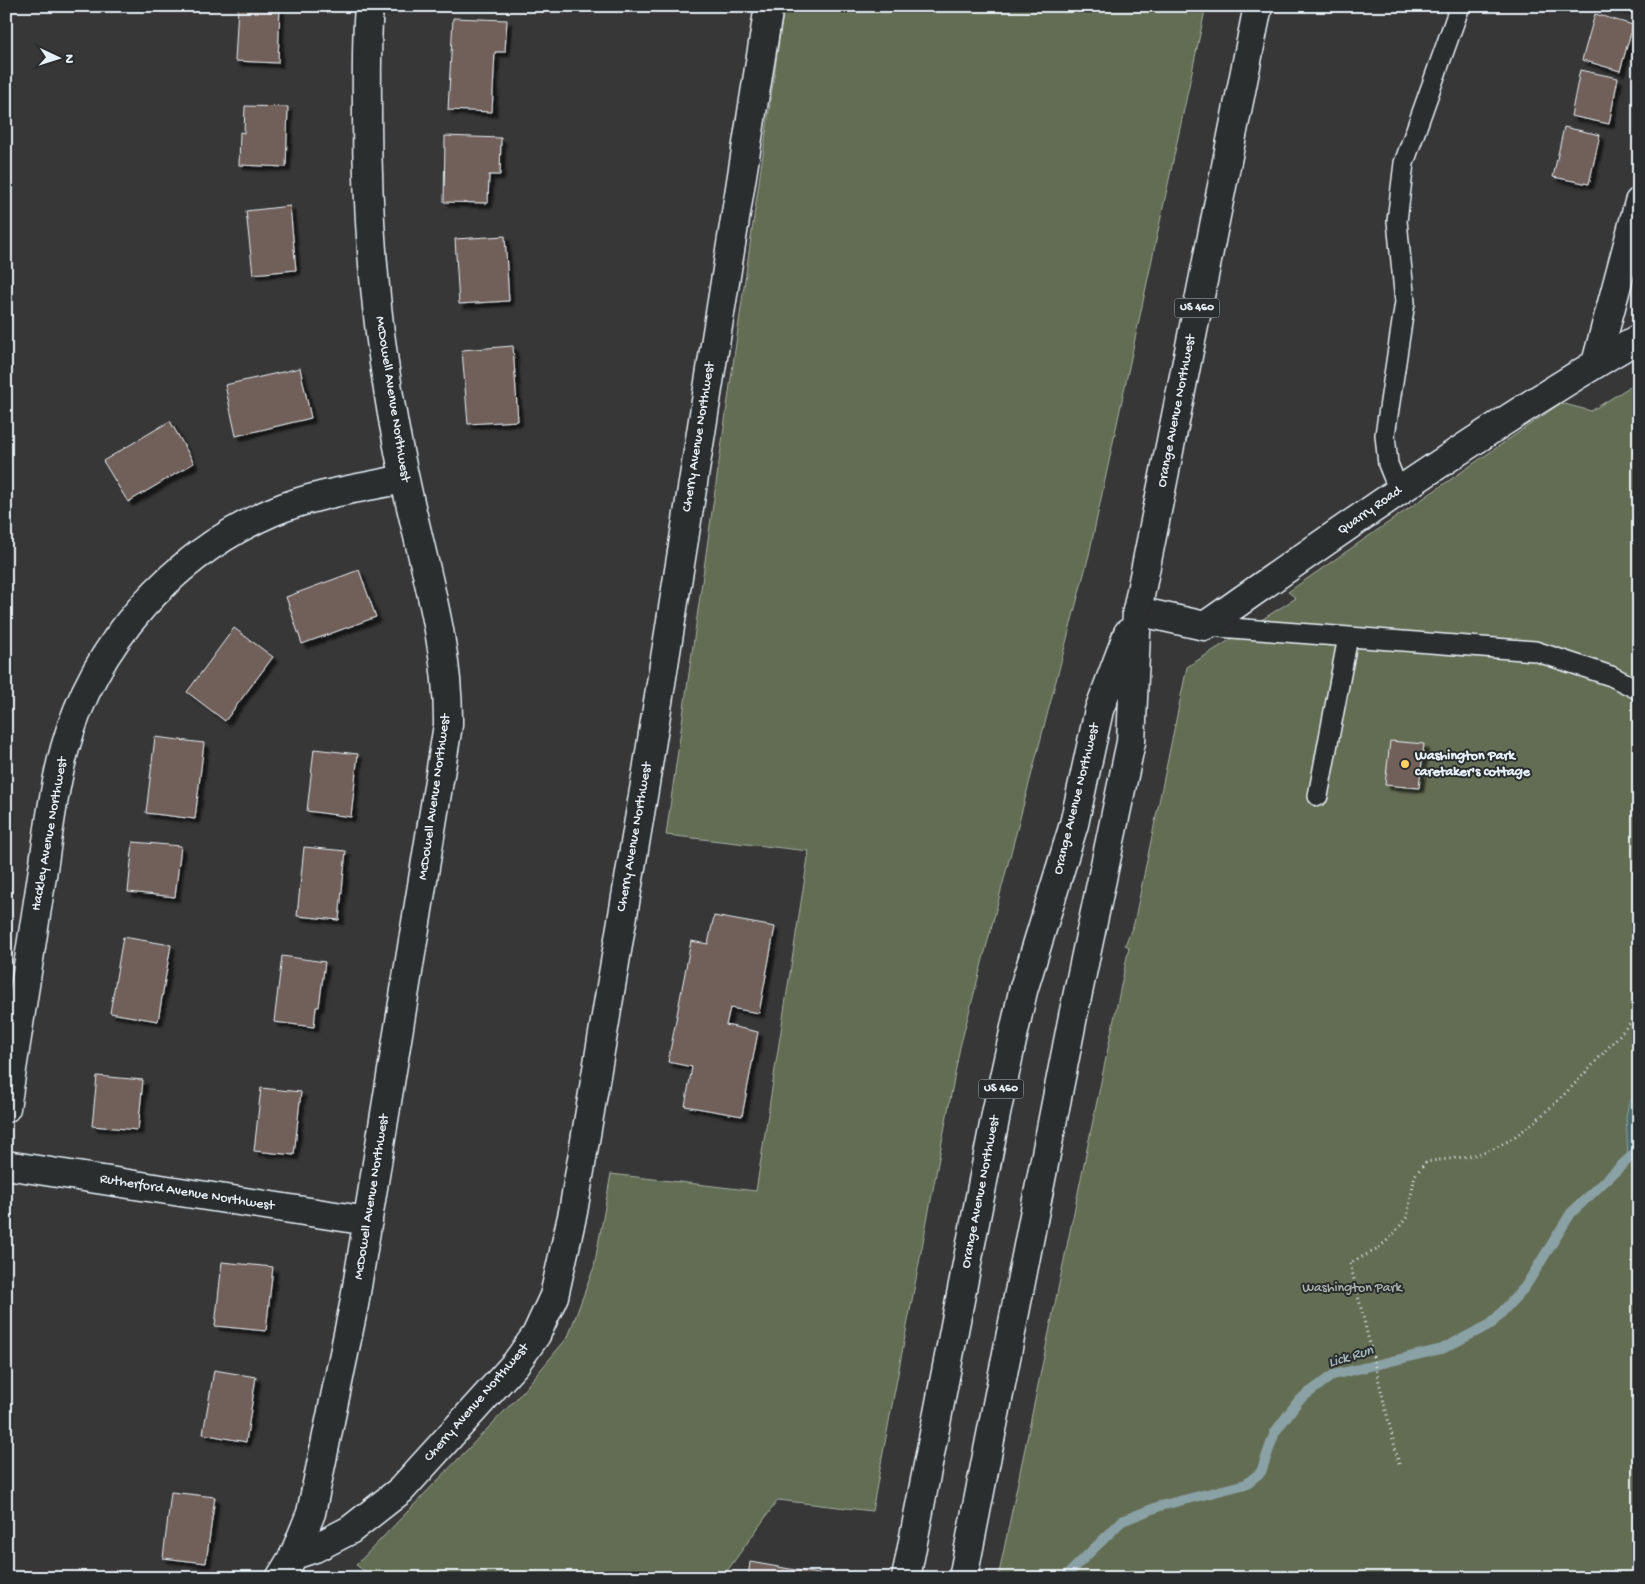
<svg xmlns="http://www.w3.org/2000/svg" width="1645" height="1584" viewBox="0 0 1645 1584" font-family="'Gochi Hand',sans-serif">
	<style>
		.green { fill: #646d53; stroke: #a6afa6 }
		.water { fill: #4c6b6d; stroke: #8aa1a5 }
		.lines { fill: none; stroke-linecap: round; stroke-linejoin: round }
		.stream { stroke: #8aa1a5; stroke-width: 10 }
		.building { fill: #71605a; stroke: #e8f1f8; filter: url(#shadow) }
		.lane-casing { stroke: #e8f1f8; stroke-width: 22 }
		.street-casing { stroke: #e8f1f8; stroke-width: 31 }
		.primary-casing { stroke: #e8f1f8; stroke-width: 31 }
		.path { stroke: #e8f1f8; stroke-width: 3; stroke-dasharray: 1 4; stroke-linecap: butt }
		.lane { stroke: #2a2d2e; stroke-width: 19 }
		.street { stroke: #2a2d2e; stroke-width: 28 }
		.primary { stroke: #2a2d2e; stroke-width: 28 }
		.poi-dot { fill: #ffd166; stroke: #2a2d2e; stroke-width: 2 }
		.labels { text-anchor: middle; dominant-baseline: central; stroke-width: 4; stroke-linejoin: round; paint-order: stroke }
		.shield { fill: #2a2d2e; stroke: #afb6bb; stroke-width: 1 }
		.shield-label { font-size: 12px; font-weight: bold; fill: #e8f1f8 }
		.street-label { font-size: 14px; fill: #e8f1f8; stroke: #2a2d2e }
		.poi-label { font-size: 14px; font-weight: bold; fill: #e8f1f8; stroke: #2a2d2e; text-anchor: start }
		.park-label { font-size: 14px; fill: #adb6ae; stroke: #2a2d2e }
		.water-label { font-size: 15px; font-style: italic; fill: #a2b5b9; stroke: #2a2d2e }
	</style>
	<defs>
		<filter id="shadow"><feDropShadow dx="4.5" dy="4.5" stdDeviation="1" flood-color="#0009"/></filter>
	</defs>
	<rect width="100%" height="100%" fill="#383737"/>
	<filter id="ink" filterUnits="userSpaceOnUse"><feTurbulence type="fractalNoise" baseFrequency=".02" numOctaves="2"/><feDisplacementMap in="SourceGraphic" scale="10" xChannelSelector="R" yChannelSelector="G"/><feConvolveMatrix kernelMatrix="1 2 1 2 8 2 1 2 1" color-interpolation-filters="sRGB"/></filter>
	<g filter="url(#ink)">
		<path class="green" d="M 784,6 L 1206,6 L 1089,555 L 960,1047 L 872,1511 L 778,1500 L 722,1578 L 374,1578 L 356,1565 L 517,1398 L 568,1337 L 594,1267 L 611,1174 L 756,1191 L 809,851 L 666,835 Z
			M 1639,381 L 1639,1578 L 998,1578 L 1129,947 L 1125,945 L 1134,923 L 1187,667 L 1296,598 L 1288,592 L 1561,403 L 1591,411 Z"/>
		<path class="water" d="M 1639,1092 L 1639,1165 L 1628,1159 L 1626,1117 L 1629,1102 Z"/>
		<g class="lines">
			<path class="stream" d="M 1064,1578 L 1122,1521 L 1160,1506 L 1246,1484 L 1261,1472 L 1275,1432 L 1299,1400 L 1333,1375 L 1442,1349 L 1491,1324 L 1525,1287 L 1571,1213 L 1639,1149"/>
		</g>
		<path class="building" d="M 238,6 L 280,6 L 278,63 L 235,61 Z
			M 1605,6 L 1636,6 L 1635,12 Z
			M 1595,14 L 1633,25 L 1620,71 L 1582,60 Z
			M 453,18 L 507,20 L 505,52 L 495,52 L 492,112 L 448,110 Z
			M 1580,70 L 1618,78 L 1609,124 L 1571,116 Z
			M 245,106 L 288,107 L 286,167 L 239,165 L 240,132 L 244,133 Z
			M 1564,127 L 1600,135 L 1589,184 L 1553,177 Z
			M 445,136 L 501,138 L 500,175 L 489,175 L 488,203 L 444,202 Z
			M 290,206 L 296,270 L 253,274 L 246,211 Z
			M 505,236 L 509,301 L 459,304 L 455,239 Z
			M 513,346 L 518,421 L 468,424 L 462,350 Z
			M 300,368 L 311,418 L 236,436 L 225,385 Z
			M 170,421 L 194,463 L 128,502 L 103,461 Z
			M 359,570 L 376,617 L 302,644 L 286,597 Z
			M 234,628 L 273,657 L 225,721 L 187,692 Z
			M 155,737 L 204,743 L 195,819 L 146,813 Z
			M 1390,741 L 1424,744 L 1419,788 L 1385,785 Z
			M 314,749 L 358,754 L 351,817 L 307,811 Z
			M 133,842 L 181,846 L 175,897 L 128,892 Z
			M 304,847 L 346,851 L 339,920 L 297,916 Z
			M 714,916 L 775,927 L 759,1013 L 730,1008 L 726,1025 L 758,1032 L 742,1116 L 685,1106 L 692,1067 L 668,1062 L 691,941 L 708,944 Z
			M 123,937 L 171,945 L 158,1021 L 110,1013 Z
			M 282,956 L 325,962 L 319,1007 L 316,1007 L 314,1027 L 274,1022 Z
			M 97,1076 L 143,1080 L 138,1130 L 92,1126 Z
			M 261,1088 L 301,1092 L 294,1155 L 254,1151 Z
			M 222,1262 L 273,1267 L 266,1331 L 215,1326 Z
			M 214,1370 L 256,1377 L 246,1442 L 203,1434 Z
			M 171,1492 L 215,1497 L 206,1563 L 163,1558 Z
			M 750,1562 L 841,1578 L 748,1578 Z"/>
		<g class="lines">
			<defs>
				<path id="lane" d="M 1399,491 L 1388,464 L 1385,435 L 1405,302 L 1397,221 L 1404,163 L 1460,6
					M 1205,626 L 1535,651 L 1611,676 L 1639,690
					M 1318,796 L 1348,637"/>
				<path id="street" d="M 1596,363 L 1639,202
					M 1137,611 L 1205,626 C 1347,526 1489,426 1639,338
					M 6,1108 C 17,1037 28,966 39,895 C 47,846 52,795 65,748 C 94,643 173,555 272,512 C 314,494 360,488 404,479
					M 6,1165 L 368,1221
					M 294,1555 L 315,1548 L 350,1530 L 401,1490 L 516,1363 L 536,1335 L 554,1296 L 573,1212 L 644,790 L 769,6
					M 280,1578 L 294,1555 L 311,1513 L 354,1305 L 448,725 C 449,641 422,561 405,480 C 379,361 367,238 367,116 C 367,79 366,43 369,6"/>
				<path id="primary" d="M 906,1578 L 997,1109 L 1023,991 L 1074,824 L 1099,710 L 1128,633
					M 963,1578 L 1073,1016 L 1131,742 L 1137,611 L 1258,6"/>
			</defs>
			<use href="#lane" class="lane-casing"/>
			<use href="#street" class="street-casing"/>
			<use href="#primary" class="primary-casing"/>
			<path class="path" d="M 1399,1464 L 1350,1263 L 1376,1250 L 1392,1236 L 1407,1217 L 1415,1175 L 1426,1162 C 1444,1159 1465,1158 1483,1153 C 1535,1136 1602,1054 1639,1013"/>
			<use href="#lane" class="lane"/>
			<use href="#street" class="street"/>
			<use href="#primary" class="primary"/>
		</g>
	</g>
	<circle class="poi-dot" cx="1405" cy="764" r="5"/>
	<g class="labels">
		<g class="shield">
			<rect x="1174.5" y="298.5" width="45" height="19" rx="4"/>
			<rect x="978.5" y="1079.5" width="45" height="19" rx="4"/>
		</g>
		<g class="shield-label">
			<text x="1197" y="308">US 460</text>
			<text x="1001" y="1089">US 460</text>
		</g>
		<g class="street-label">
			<text transform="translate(392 399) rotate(81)">McDowell Avenue Northwest</text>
			<text transform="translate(1177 411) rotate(-79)">Orange Avenue Northwest</text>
			<text transform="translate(699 437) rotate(-81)">Cherry Avenue Northwest</text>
			<text transform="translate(1370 511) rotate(-35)">Quarry Road</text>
			<text transform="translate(435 797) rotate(-82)">McDowell Avenue Northwest</text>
			<text transform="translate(1077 799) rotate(-76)">Orange Avenue Northwest</text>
			<text transform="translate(50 834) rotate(-80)">Hackley Avenue Northwest</text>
			<text transform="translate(635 837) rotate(-80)">Cherry Avenue Northwest</text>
			<text transform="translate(981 1192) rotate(-79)">Orange Avenue Northwest</text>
			<text transform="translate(187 1193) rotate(9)">Rutherford Avenue Northwest</text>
			<text transform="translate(372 1197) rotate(-81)">McDowell Avenue Northwest</text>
			<text transform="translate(477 1403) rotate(-49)">Cherry Avenue Northwest</text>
		</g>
		<g class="poi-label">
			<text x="1415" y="756">Washington Park<tspan x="1415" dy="16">caretaker's cottage</tspan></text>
		</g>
		<g class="park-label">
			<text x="1352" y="1288">Washington Park</text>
		</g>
		<g class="water-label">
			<text transform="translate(1351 1357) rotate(-17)">Lick Run</text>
		</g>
	</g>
	<rect width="1645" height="1584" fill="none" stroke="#2a2d2e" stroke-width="25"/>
	<rect x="12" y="12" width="1620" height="1559" fill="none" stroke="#e8f1f8" stroke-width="2" filter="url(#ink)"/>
	<g transform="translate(58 58) rotate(94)" stroke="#2a2d2e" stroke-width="4" paint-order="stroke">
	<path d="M0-4L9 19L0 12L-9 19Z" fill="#e8f1f8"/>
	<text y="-8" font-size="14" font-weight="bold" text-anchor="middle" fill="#e8f1f8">N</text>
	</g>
</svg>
